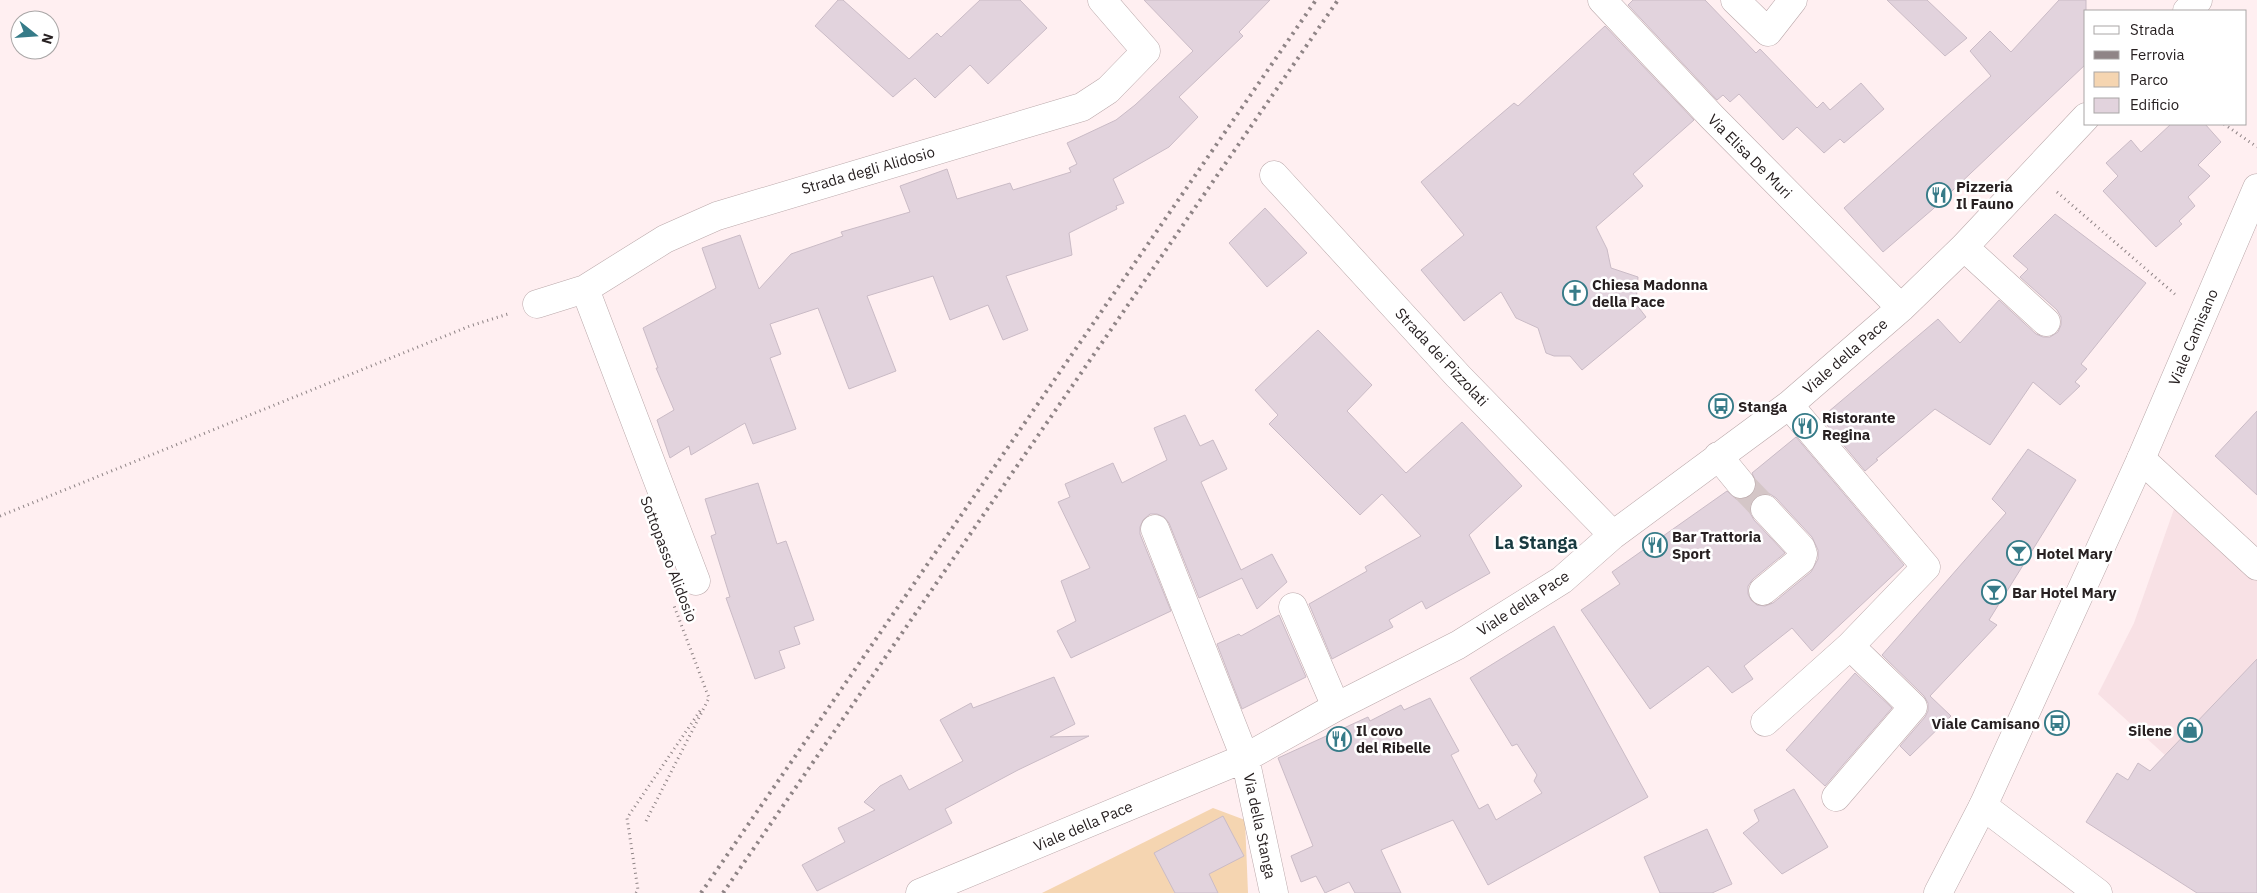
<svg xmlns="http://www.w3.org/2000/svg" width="2257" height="893" viewBox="0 0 2257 893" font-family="'IBM Plex Sans',sans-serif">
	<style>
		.built { fill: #f8e1e5 }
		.green { fill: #f5d5b1 }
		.building { fill: #e2d3dd; stroke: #cabbc6; fill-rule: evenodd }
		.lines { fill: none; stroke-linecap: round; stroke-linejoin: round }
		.street-tunnel { stroke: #d4c6c7; stroke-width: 28; stroke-dasharray: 28 14; stroke-linecap: butt }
		.street-casing { stroke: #baa8aa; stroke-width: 29 }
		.secondary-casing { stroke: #baa8aa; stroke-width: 29 }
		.path { stroke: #8e8385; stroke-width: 3; stroke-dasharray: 1 4; stroke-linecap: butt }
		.street { stroke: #fff; stroke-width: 28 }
		.secondary { stroke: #fff; stroke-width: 28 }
		.rail { stroke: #8f8486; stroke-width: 4; stroke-dasharray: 2.5 5; stroke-linecap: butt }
		.labels { text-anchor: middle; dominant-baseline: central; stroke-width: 5; stroke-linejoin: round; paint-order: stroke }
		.street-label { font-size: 15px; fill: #272021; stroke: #fff }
		.poi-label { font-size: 15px; font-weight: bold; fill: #272021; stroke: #fff; text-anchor: start }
		.quarter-label { font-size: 18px; font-weight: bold; fill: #193a40; stroke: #fff }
	</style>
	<rect width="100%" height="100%" fill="#ffeff1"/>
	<path class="built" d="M 2180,492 L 2257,564 L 2257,839 L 2098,694 L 2134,623 Z"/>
	<path class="green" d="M 1213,808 L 1245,820 L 1248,893 L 1042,893 Z"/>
	<path class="building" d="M 838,0 L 843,0 L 909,59 L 937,33 L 941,37 L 980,0 L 1020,0 L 1047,28 L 988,84 L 970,65 L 935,98 L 915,78 L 893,97 L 815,26 Z
		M 1144,0 L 1270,0 L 1239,32 L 1243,36 L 1179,97 L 1198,117 L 1169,147 L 1113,179 L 1124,203 L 1116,206 L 1117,209 L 1069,233 L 1072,255 L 1006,276 L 1028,330 L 1003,340 L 988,305 L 950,320 L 933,276 L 867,296 L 896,371 L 849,389 L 818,308 L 770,324 L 781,354 L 770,358 L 796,429 L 753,444 L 745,423 L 691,455 L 689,446 L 670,458 L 657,420 L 674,410 L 656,368 L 658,368 L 643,328 L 716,288 L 702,248 L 740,235 L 759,289 L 791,254 L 843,236 L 841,232 L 910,212 L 900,186 L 947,169 L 957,199 L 1010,183 L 1013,190 L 1071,172 L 1069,168 L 1077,164 L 1067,143 L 1116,120 L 1135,105 L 1193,51 Z
		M 1633,0 L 1705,0 L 1756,53 L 1760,49 L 1817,108 L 1823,102 L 1830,110 L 1861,83 L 1884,109 L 1844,143 L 1840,139 L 1824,153 L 1797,127 L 1783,140 L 1739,94 L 1730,102 L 1723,95 L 1717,100 L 1628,5 Z
		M 1887,0 L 1927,0 L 1967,38 L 1945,56 Z
		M 2059,0 L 2086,0 L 2086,64 L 1933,209 L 1883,252 L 1844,208 L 1991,76 L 1970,51 L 1990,31 L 2011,52 Z
		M 1605,26 L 1694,120 L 1633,174 L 1643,186 L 1596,227 L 1607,249 L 1611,268 L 1638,277 L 1636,304 L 1646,317 L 1582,370 L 1570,356 L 1554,356 L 1546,353 L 1538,328 L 1516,318 L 1501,292 L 1464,321 L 1421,270 L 1464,235 L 1421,182 L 1514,103 L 1518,106 Z
		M 2171,124 L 2205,124 L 2221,142 L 2198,165 L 2210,176 L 2188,197 L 2195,206 L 2179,221 L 2182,224 L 2156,247 L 2103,191 L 2118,176 L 2106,163 L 2131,140 L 2141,152 Z
		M 1265,208 L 1307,253 L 1267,287 L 1229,243 Z
		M 2055,214 L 2146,283 L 2081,364 L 2087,369 L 2075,382 L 2080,386 L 2060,405 L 2033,382 L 1990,445 L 1935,409 L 1876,459 L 1878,460 L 1865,471 L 1821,418 L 1938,319 L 1960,343 L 1999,300 L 2036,334 L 2043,337 L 2050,337 L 2058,332 L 2061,325 L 2061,317 L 2057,310 L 2020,277 L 2028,269 L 2013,256 Z
		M 1318,330 L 1372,385 L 1347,411 L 1406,473 L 1462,422 L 1522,486 L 1469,535 L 1490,573 L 1426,609 L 1422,601 L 1389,620 L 1393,627 L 1332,659 L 1309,604 L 1367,571 L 1365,567 L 1421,536 L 1382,494 L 1360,515 L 1269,424 L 1278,415 L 1255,390 Z
		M 2257,411 L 2257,495 L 2215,456 Z
		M 1185,415 L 1200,446 L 1213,440 L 1227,469 L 1201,482 L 1241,570 L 1272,554 L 1287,582 L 1257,609 L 1242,578 L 1199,598 L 1169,523 L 1164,517 L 1157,514 L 1150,514 L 1143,520 L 1140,527 L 1140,534 L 1171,611 L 1071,658 L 1057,631 L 1076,621 L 1061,581 L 1090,568 L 1058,502 L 1070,497 L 1065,484 L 1113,463 L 1122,483 L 1167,460 L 1154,428 Z
		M 1796,437 L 1904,565 L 1812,651 L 1792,628 L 1744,666 L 1753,679 L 1732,693 L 1708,666 L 1650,709 L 1581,610 L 1620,584 L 1612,572 L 1727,491 L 1736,499 L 1743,499 L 1750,496 L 1755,490 L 1756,482 L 1752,473 ZM 1762,494 L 1770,494 L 1776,498 L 1812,537 L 1818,550 L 1818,559 L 1811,572 L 1773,603 L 1765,606 L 1757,605 L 1751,600 L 1748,594 L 1748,586 L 1753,579 L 1785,553 L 1754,520 L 1750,513 L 1750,504 L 1755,497 Z
		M 2028,449 L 2076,480 L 1989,620 L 1997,625 L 1930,696 L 1951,716 L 1910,756 L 1900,746 L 1925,717 L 1928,711 L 1928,703 L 1924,696 L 1882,655 L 2006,513 L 1992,499 Z
		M 758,483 L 777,544 L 786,541 L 814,620 L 794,627 L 800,644 L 779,651 L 785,668 L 755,679 L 726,598 L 730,597 L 711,536 L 716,534 L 705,499 Z
		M 1279,615 L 1306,677 L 1242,709 L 1217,644 L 1239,634 L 1241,636 Z
		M 1554,626 L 1648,797 L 1488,885 L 1453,820 L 1381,850 L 1401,893 L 1355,893 L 1349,882 L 1325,893 L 1316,876 L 1301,882 L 1291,856 L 1313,846 L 1278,758 L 1368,717 L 1370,721 L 1401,705 L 1404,710 L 1430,698 L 1459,751 L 1451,755 L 1479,809 L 1488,804 L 1496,820 L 1542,793 L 1534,781 L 1537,775 L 1517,744 L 1512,746 L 1470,678 Z
		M 2257,659 L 2257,893 L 2197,893 L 2086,822 L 2117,773 L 2128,780 L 2138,763 L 2150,771 Z
		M 1855,673 L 1892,708 L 1825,786 L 1786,750 Z
		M 1054,677 L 1075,724 L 1050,737 L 1089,736 L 1018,770 L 945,809 L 952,823 L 817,891 L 802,865 L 845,842 L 838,828 L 875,810 L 864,802 L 880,786 L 901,775 L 909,790 L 963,761 L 940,720 L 971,703 L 973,708 Z
		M 1794,789 L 1828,847 L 1782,874 L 1743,833 L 1759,821 L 1754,810 Z
		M 1223,816 L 1244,856 L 1209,874 L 1218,893 L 1175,893 L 1154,853 Z
		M 1707,829 L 1732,884 L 1712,893 L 1660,893 L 1644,857 Z"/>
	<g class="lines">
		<path class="street-tunnel" d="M 1741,484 L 1765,509"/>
		<defs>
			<path id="street" d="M 1602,0 L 1712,117 L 1901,308
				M 1735,0 L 1768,32 L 1793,0
				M 2187,11 L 2198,0
				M 1274,175 L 1458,376 L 1613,535
				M 1964,247 L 2046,322
				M 585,289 L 696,581
				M 537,304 L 585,289 L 665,239 L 717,216 L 1082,107 L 1108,90 L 1146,51 L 1102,0
				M 1718,456 L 1741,484
				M 2141,459 L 2257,566
				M 1155,529 L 1245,758 L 1274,893
				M 1763,591 L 1801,560 L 1803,554 L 1801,548 L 1765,509
				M 1293,607 L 1336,707
				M 1765,722 L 1850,646 L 1926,567 L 1789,405
				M 1836,797 L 1913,707 L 1850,646
				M 1983,806 L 2098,893
				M 920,893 L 1245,758 L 1336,707 L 1458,645 L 1562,580 L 1613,535 L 1789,405 L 1901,308 L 1964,247 L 2086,117"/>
			<path id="secondary" d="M 1938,893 L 1983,806 L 2141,459 L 2257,188"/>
		</defs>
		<use href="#street" class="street-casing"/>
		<use href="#secondary" class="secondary-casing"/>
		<path class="path" d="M 2224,124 L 2257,147
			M 2057,192 L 2177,296
			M 0,516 L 470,326 L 508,314
			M 646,821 L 709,698 L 673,603
			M 636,893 L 638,890 L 627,818 L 702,708"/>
		<use href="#street" class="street"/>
		<use href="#secondary" class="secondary"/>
		<path class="rail" d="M 701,893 L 1316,0
			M 723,893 L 1338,0"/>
	</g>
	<defs>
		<symbol id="restaurant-ring" viewBox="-11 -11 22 22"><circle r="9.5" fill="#fff" stroke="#367b88" stroke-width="1.5"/><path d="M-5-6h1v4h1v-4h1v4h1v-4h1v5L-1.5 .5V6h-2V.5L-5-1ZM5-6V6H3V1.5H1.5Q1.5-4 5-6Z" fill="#367b88"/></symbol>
		<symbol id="church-ring" viewBox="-11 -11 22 22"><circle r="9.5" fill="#fff" stroke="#367b88" stroke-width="1.5"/><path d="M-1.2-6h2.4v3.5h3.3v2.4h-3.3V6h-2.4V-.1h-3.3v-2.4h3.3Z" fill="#367b88"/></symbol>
		<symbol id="bus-ring" viewBox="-11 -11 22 22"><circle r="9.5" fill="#fff" stroke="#367b88" stroke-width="1.5"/><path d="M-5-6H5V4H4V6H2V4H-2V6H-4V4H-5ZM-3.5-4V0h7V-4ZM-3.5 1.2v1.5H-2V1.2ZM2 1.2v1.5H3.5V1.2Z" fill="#367b88"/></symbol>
		<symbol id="bar-ring" viewBox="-11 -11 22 22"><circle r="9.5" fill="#fff" stroke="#367b88" stroke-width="1.5"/><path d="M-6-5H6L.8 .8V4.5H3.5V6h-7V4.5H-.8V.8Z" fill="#367b88"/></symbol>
		<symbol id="shop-ring" viewBox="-11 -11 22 22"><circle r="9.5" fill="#fff" stroke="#367b88" stroke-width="1.5"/><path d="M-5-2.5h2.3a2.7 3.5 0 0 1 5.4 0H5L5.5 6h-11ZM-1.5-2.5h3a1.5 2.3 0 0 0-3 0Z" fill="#367b88"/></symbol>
	</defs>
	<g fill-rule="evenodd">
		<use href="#restaurant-ring" x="1925" y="181" width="28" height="28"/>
		<use href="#church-ring" x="1561" y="279" width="28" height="28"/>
		<use href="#bus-ring" x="1707" y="392" width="28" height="28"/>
		<use href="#restaurant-ring" x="1791" y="412" width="28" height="28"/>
		<use href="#restaurant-ring" x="1641" y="531" width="28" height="28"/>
		<use href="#bar-ring" x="2005" y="539" width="28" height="28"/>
		<use href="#bar-ring" x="1980" y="578" width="28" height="28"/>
		<use href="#bus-ring" x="2043" y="709" width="28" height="28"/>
		<use href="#shop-ring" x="2176" y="716" width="28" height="28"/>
		<use href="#restaurant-ring" x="1325" y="725" width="28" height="28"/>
	</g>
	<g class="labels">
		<g class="street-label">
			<text transform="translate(1750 156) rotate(45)">Via Elisa De Muri</text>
			<text transform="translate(868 170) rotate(-16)">Strada degli Alidosio</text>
			<text transform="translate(2193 337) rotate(-67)">Viale Camisano</text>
			<text transform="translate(1845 356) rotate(-41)">Viale della Pace</text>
			<text transform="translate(1442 357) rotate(47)">Strada dei Pizzolati</text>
			<text transform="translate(669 559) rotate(69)">Sottopasso Alidosio</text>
			<text transform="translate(1523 603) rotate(-33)">Viale della Pace</text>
			<text transform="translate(1083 826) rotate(-23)">Viale della Pace</text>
			<text transform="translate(1260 826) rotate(78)">Via della Stanga</text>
		</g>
		<g class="poi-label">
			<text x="1956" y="186">Pizzeria<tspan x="1956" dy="17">Il Fauno</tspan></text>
			<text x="1592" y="284">Chiesa Madonna<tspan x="1592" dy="17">della Pace</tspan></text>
			<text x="1738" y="406">Stanga</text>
			<text x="1822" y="417">Ristorante<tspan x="1822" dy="17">Regina</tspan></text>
			<text x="1672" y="536">Bar Trattoria<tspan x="1672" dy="17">Sport</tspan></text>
			<text x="2036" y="553">Hotel Mary</text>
			<text x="2012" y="592">Bar Hotel Mary</text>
			<text x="2040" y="723" text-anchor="end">Viale Camisano</text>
			<text x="1356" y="730">Il covo<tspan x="1356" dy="17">del Ribelle</tspan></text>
			<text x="2172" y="730" text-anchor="end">Silene</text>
		</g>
		<g class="quarter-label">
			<text x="1536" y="542">La Stanga</text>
		</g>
	</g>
	<rect x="2084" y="10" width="162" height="115" fill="#ffffff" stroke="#a9a6a6"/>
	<rect x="2094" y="26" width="25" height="8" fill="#ffffff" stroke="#a9a6a6"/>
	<text x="2130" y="35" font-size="15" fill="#272021">Strada</text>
	<rect x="2094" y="51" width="25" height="8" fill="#8f8486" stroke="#a9a6a6"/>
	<text x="2130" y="60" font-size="15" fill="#272021">Ferrovia</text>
	<rect x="2094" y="72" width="25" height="15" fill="#f5d5b1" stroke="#a9a6a6"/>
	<text x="2130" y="85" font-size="15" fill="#272021">Parco</text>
	<rect x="2094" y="98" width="25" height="15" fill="#e2d3dd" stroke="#a9a6a6"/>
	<text x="2130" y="110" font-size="15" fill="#272021">Edificio</text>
	<g transform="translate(35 35) rotate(107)"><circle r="24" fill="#ffffff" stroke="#a9a6a6"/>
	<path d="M0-4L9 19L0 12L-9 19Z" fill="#367b88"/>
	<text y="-8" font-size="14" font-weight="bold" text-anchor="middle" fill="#272021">N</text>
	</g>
</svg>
